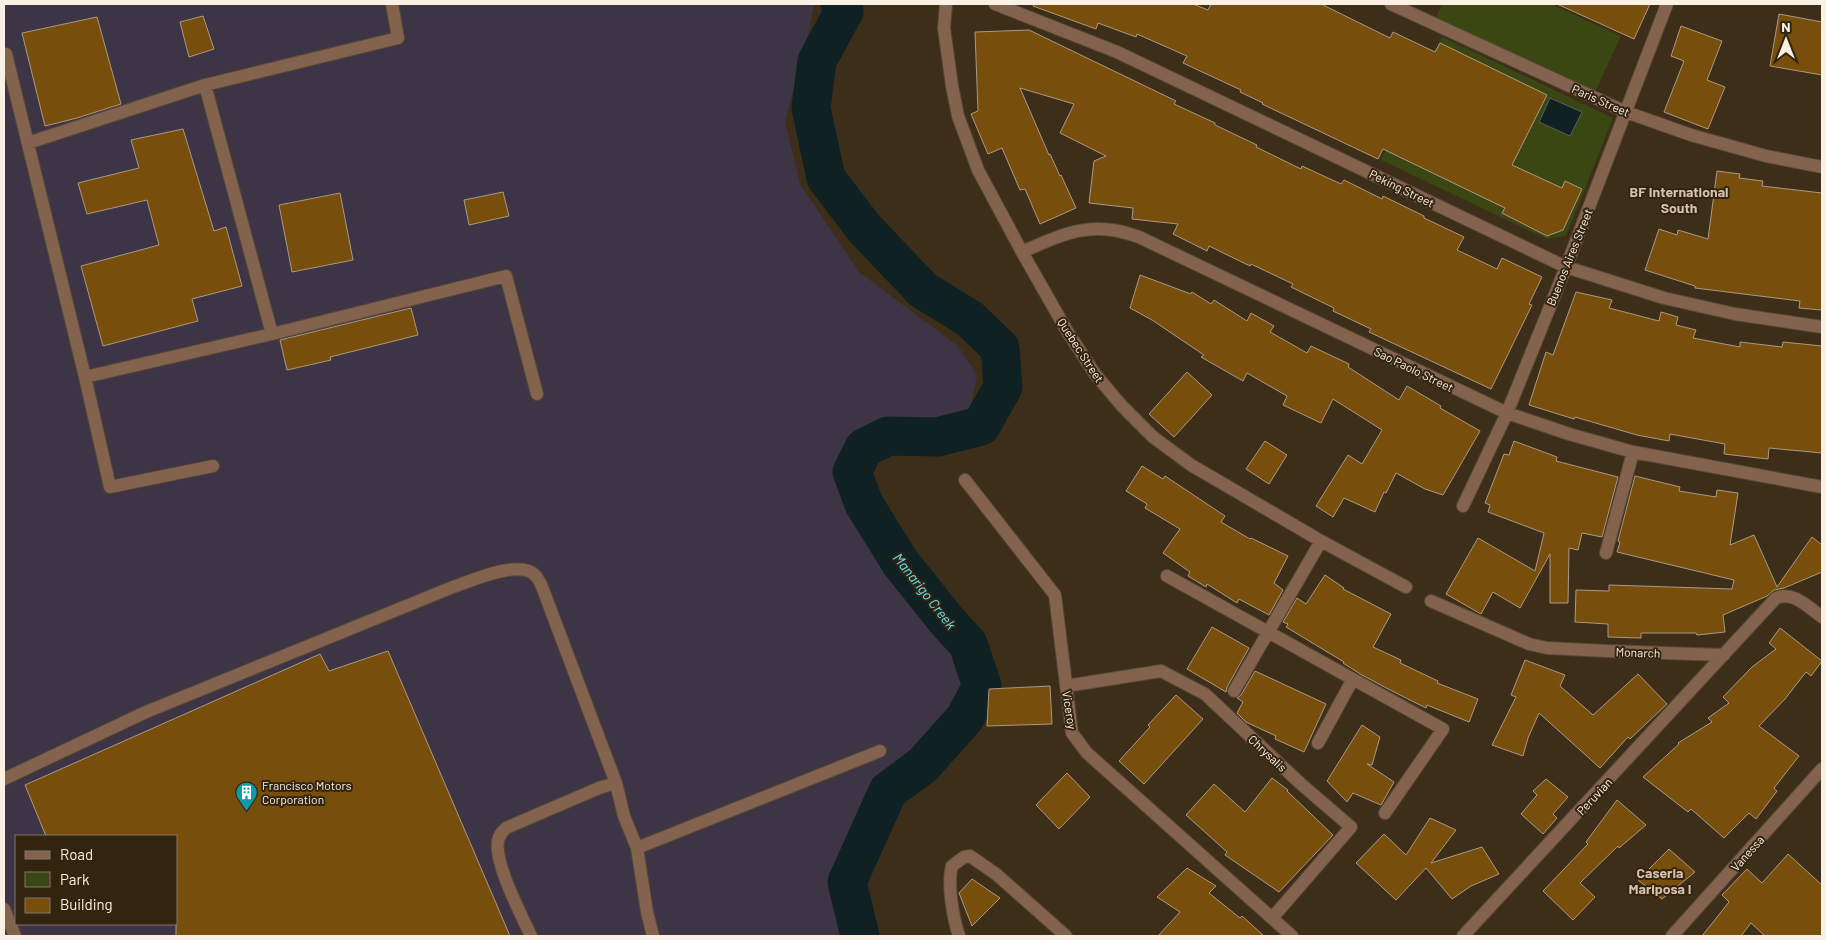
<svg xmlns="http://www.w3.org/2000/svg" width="1826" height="940" viewBox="0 0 1826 940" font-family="Barlow,sans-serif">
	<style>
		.industrial { fill: #3d3545; fill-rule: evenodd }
		.green { fill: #3a4713 }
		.water { fill: #102124; stroke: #565f5e }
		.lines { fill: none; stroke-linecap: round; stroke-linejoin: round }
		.river { stroke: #102124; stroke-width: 39 }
		.building { fill: #784e0d; stroke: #ac9983 }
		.minor-casing { stroke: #574936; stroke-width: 14 }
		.minor { stroke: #83624e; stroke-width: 12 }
		.labels { text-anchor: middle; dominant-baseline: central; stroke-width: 4; stroke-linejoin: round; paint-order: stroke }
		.street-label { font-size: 12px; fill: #faf0e4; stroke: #332410 }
		.poi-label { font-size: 12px; fill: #faf0e4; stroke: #332410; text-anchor: start }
		.neighbourhood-label { font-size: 14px; font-weight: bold; fill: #d6c3ab; stroke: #332410 }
		.water-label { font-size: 14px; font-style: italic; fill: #61e4f9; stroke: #332410 }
	</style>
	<rect width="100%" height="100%" fill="#3d2e1a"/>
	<path class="industrial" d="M 4,4 L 814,4 L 807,38 L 785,122 L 800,184 L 859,272 L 958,346 L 977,375 L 969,412 L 944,423 L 888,436 L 864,448 L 853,471 L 864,504 L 900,562 L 947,621 L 968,644 L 982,686 L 965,718 L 923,765 L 888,791 L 847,882 L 860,936 L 4,936 ZM 16,836 L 176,836 L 176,924 L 16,924 Z"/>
	<path class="green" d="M 1442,4 L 1551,4 L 1621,36 L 1595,92 L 1436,18 Z
		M 1442,37 L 1613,118 L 1566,236 L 1547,239 L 1381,160 Z"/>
	<path class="water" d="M 1550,98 L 1582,112 L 1570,136 L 1539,122 Z"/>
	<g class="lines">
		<path class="river" d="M 840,4 L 844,11 L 817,61 L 811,108 L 826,178 L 864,228 L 923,290 L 970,319 L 1000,348 L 1003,387 L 981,426 L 937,437 L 888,436 L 864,448 L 852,472 L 864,504 L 900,562 L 947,621 L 968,644 L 982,686 L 965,718 L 923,765 L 888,791 L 847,882 L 860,936"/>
	</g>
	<path class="building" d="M 1034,4 L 1193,4 L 1208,10 L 1211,4 L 1321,4 L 1390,38 L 1393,32 L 1435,52 L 1440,43 L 1547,95 L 1512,165 L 1562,188 L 1565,181 L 1582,189 L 1563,230 L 1547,236 L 1502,213 L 1505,208 L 1383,149 L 1378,159 L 1262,104 L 1263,103 L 1240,92 L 1241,90 L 1183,63 L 1187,56 L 1137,34 L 1136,37 L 1098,23 L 1096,29 L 1033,6 Z
		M 1557,4 L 1650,4 L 1634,39 Z
		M 1779,14 L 1822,22 L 1822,75 L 1770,66 Z
		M 203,16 L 214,49 L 189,57 L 180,22 Z
		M 97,17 L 121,104 L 77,118 L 45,126 L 22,33 Z
		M 1681,26 L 1722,41 L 1707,80 L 1725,87 L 1708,129 L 1664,112 L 1684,61 L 1671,56 Z
		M 1029,30 L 1176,101 L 1174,104 L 1215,123 L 1215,125 L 1257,145 L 1256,147 L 1301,169 L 1302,166 L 1341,184 L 1344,180 L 1382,199 L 1383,196 L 1424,216 L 1424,218 L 1464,237 L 1457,250 L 1497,269 L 1502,258 L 1542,277 L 1529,304 L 1532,305 L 1491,389 L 1369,332 L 1371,329 L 1333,311 L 1334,308 L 1291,287 L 1293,284 L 1251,264 L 1250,266 L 1209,246 L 1207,251 L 1173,234 L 1178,224 L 1132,219 L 1133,208 L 1089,203 L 1094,161 L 1106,156 L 1060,133 L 1074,104 L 1020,88 L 1049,155 L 1050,154 L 1060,176 L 1061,175 L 1076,208 L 1040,224 L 1025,189 L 1020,190 L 1002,148 L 988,154 L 971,114 L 978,111 L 975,32 Z
		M 183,129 L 214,231 L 226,227 L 242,286 L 192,299 L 198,321 L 103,346 L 81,266 L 159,245 L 147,200 L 87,214 L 78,183 L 139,168 L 131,140 Z
		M 1717,171 L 1740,174 L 1739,178 L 1763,181 L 1762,186 L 1822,193 L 1822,310 L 1799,308 L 1800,301 L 1695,288 L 1695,286 L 1645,270 L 1659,229 L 1677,235 L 1678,230 L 1708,239 Z
		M 503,192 L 509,216 L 469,225 L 464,200 Z
		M 340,193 L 353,260 L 292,272 L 279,205 Z
		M 1140,275 L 1191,294 L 1192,292 L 1211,304 L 1214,300 L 1247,321 L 1251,313 L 1274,326 L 1270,332 L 1307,353 L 1311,346 L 1349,364 L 1348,367 L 1399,400 L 1407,386 L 1441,406 L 1440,408 L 1480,431 L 1443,495 L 1425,489 L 1396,473 L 1386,493 L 1384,492 L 1375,512 L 1344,498 L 1333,517 L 1316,506 L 1348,455 L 1362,464 L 1382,430 L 1333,399 L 1321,423 L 1283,405 L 1287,396 L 1247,373 L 1243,381 L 1201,357 L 1204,355 L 1152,320 L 1130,308 Z
		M 1576,292 L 1612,300 L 1609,308 L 1659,321 L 1661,312 L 1678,317 L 1676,325 L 1696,330 L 1693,338 L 1740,347 L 1740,342 L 1782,347 L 1783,342 L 1822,346 L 1822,453 L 1769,448 L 1768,459 L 1724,454 L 1725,444 L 1670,434 L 1669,441 L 1637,435 L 1575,417 L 1574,419 L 1529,405 L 1546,352 L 1553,355 Z
		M 411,308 L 418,335 L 330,357 L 331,360 L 287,370 L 280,340 Z
		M 1187,372 L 1212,395 L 1174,437 L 1149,414 Z
		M 1265,441 L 1287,455 L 1269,484 L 1246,469 Z
		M 1514,441 L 1557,457 L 1556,461 L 1618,477 L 1602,537 L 1582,533 L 1578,550 L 1569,548 L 1568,603 L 1550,603 L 1550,554 L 1520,608 L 1493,592 L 1481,614 L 1446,594 L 1478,538 L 1535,571 L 1544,533 L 1488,512 L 1490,505 L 1485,503 L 1504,454 L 1509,455 Z
		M 1142,466 L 1163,479 L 1165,476 L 1225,516 L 1221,522 L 1250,539 L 1251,538 L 1288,556 L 1274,583 L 1283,590 L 1269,615 L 1239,599 L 1237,603 L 1207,584 L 1206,587 L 1188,576 L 1190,572 L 1163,553 L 1180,529 L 1145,508 L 1147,504 L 1126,491 Z
		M 1635,476 L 1680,487 L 1679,491 L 1716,497 L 1717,490 L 1738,493 L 1730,545 L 1754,535 L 1777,587 L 1812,537 L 1822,545 L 1822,572 L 1784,588 L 1774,590 L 1767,596 L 1723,615 L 1725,632 L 1697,635 L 1696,633 L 1641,633 L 1641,638 L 1608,637 L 1608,624 L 1575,622 L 1576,590 L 1609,591 L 1609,585 L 1732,589 L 1734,580 L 1617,552 L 1620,542 L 1618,541 Z
		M 1325,575 L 1344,588 L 1343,589 L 1391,614 L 1373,647 L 1401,660 L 1400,663 L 1438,681 L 1437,683 L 1478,699 L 1469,722 L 1427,705 L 1426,708 L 1394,692 L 1362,675 L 1343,663 L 1344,662 L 1286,627 L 1288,624 L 1283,622 L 1297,598 L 1306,604 Z
		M 1212,627 L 1249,648 L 1227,687 L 1226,692 L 1187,669 Z
		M 1780,628 L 1822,661 L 1811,676 L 1806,672 L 1785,699 L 1759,726 L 1799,756 L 1774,788 L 1777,791 L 1756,819 L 1749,813 L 1724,838 L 1691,809 L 1688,812 L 1643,777 L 1679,744 L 1678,743 L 1712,722 L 1708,718 L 1729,703 L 1723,697 L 1752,667 L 1776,649 L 1769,643 Z
		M 388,651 L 510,936 L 176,936 L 176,836 L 46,836 L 25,785 L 320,654 L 329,671 Z
		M 1525,660 L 1565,675 L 1560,686 L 1593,715 L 1638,674 L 1667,704 L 1630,739 L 1628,737 L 1600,768 L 1539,713 L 1528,738 L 1523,756 L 1492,745 L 1516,697 L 1511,695 Z
		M 1255,671 L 1326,704 L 1304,752 L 1275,739 L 1276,736 L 1246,722 L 1237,713 L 1243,702 L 1237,698 L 1241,695 Z
		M 1050,686 L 1052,724 L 987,726 L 989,689 Z
		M 1176,695 L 1203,719 L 1144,784 L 1119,761 L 1150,727 L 1148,725 Z
		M 1362,725 L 1380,737 L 1372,765 L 1367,764 L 1394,782 L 1381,805 L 1353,793 L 1347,802 L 1327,781 Z
		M 1067,773 L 1090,797 L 1059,829 L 1036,805 Z
		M 1272,778 L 1288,790 L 1287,791 L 1333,835 L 1279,892 L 1225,855 L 1227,852 L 1186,815 L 1214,784 L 1245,812 Z
		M 1546,779 L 1568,797 L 1553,814 L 1557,818 L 1543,834 L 1521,814 L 1537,795 L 1533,791 Z
		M 1617,800 L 1646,825 L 1619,848 L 1618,846 L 1580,883 L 1595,897 L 1573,920 L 1543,891 L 1588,844 L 1586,842 Z
		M 1430,818 L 1456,830 L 1431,863 L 1482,847 L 1499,874 L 1471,886 L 1452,899 L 1426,868 L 1396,900 L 1356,863 L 1384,834 L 1406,855 Z
		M 1669,849 L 1695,872 L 1662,899 L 1638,880 Z
		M 1788,854 L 1822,885 L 1822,936 L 1765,936 L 1751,923 L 1741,936 L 1702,936 L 1729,902 L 1722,895 L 1747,869 L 1762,883 Z
		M 1187,868 L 1216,886 L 1209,893 L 1240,918 L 1242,916 L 1264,936 L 1158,936 L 1180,912 L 1157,897 Z
		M 972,879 L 1000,898 L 972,926 L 959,893 Z"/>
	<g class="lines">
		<defs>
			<path id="minor" d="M 946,4 L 944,28 L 952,86 L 958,116 L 978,170 L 1022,252 L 1067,331 L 1095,374 L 1122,406 L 1153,437 L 1191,465 L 1321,541 L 1406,587
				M 995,4 L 1117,52 L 1566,267 L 1664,298 L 1735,314 L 1822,327
				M 1391,4 L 1626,112 L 1691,135 L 1766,156 L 1822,167
				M 4,55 L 6,54 L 85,377 L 110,487 L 213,466
				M 205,85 L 272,334
				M 28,143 L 205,85 L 398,38 L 392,4
				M 1022,252 C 1051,239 1079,225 1112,230 C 1121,231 1130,234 1139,237 L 1507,413 L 1569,434 L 1633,452 L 1822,487
				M 85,377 L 272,334 L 506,276 L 537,394
				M 965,480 L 1055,595 L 1072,733 L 1087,753 L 1292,936
				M 1463,506 L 1507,413 L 1566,267 L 1667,4
				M 1606,553 L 1633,452
				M 1167,576 L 1443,729 L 1385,813
				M 1431,601 L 1529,644 L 1547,648 L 1607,651 L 1724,655
				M 1066,686 L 1161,671 L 1205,694 L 1301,784 L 1351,827 L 1273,917
				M 1234,691 L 1321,541
				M 1318,743 L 1353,679
				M 4,779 L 146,712 L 453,587 C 471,581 519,559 535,575 C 541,581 544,592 547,600 L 616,783 L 624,816 L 637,848 L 647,912 L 653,936
				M 637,848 L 880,751
				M 4,909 L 15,936
				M 531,936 C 521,914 494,863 498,841 C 499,835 502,832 506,828 L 599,788 L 616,783
				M 959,936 C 953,918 947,884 952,866 L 964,857 L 970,856 L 996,874 L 1066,936
				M 1463,936 L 1776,598 C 1794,591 1808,607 1822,617
				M 1672,936 L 1822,769"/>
		</defs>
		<use href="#minor" class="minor-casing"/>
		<use href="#minor" class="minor"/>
	</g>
	<defs>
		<symbol id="building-pin" viewBox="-11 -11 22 30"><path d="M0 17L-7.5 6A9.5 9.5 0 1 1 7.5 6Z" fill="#0f9aa8" stroke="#332410"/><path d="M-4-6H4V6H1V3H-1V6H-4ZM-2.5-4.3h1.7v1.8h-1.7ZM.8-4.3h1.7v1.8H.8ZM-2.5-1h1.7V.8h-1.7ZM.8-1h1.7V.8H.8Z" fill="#fff"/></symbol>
	</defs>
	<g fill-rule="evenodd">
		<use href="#building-pin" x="234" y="780" width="25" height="34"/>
	</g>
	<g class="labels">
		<g class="street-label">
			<text transform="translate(1601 100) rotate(24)">Paris Street</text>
			<text transform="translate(1402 188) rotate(26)">Peking Street</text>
			<text transform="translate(1569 257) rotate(-68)">Buenos Aires Street</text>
			<text transform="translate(1081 350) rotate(57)">Quebec Street</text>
			<text transform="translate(1414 369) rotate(26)">Sao Paolo Street</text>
			<text transform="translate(1638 652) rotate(2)">Monarch</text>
			<text transform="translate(1070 710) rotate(81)">Viceroy</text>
			<text transform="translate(1268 753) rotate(43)">Chrysalis</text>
			<text transform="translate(1594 796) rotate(-47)">Peruvian</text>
			<text transform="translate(1747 853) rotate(-48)">Vanessa</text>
		</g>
		<g class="poi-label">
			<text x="262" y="785">Francisco Motors<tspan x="262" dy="14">Corporation</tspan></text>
		</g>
		<g class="neighbourhood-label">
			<text x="1679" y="191">BF International<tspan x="1679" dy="16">South</tspan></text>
			<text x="1660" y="872">Caseria<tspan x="1660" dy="16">Mariposa I</tspan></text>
		</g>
		<g class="water-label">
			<text transform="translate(925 591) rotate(52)">Manarigo Creek</text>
		</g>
	</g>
	<rect width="1826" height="940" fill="none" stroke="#faf0e4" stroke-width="10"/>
	<rect x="15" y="835" width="162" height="90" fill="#332410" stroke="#837665"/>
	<rect x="25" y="851" width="25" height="8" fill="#83624e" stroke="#837665"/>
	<text x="60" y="860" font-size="15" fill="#faf0e4">Road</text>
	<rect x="25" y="872" width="25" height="15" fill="#3a4713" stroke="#837665"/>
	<text x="60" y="885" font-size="15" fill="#faf0e4">Park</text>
	<rect x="25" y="898" width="25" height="15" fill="#784e0d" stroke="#837665"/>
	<text x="60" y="910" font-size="15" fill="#faf0e4">Building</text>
	<g transform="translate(1786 40)" stroke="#332410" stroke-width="4" paint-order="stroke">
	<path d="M0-4L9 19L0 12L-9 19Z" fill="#faf0e4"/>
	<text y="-8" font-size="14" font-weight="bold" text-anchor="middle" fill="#faf0e4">N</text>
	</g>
</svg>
